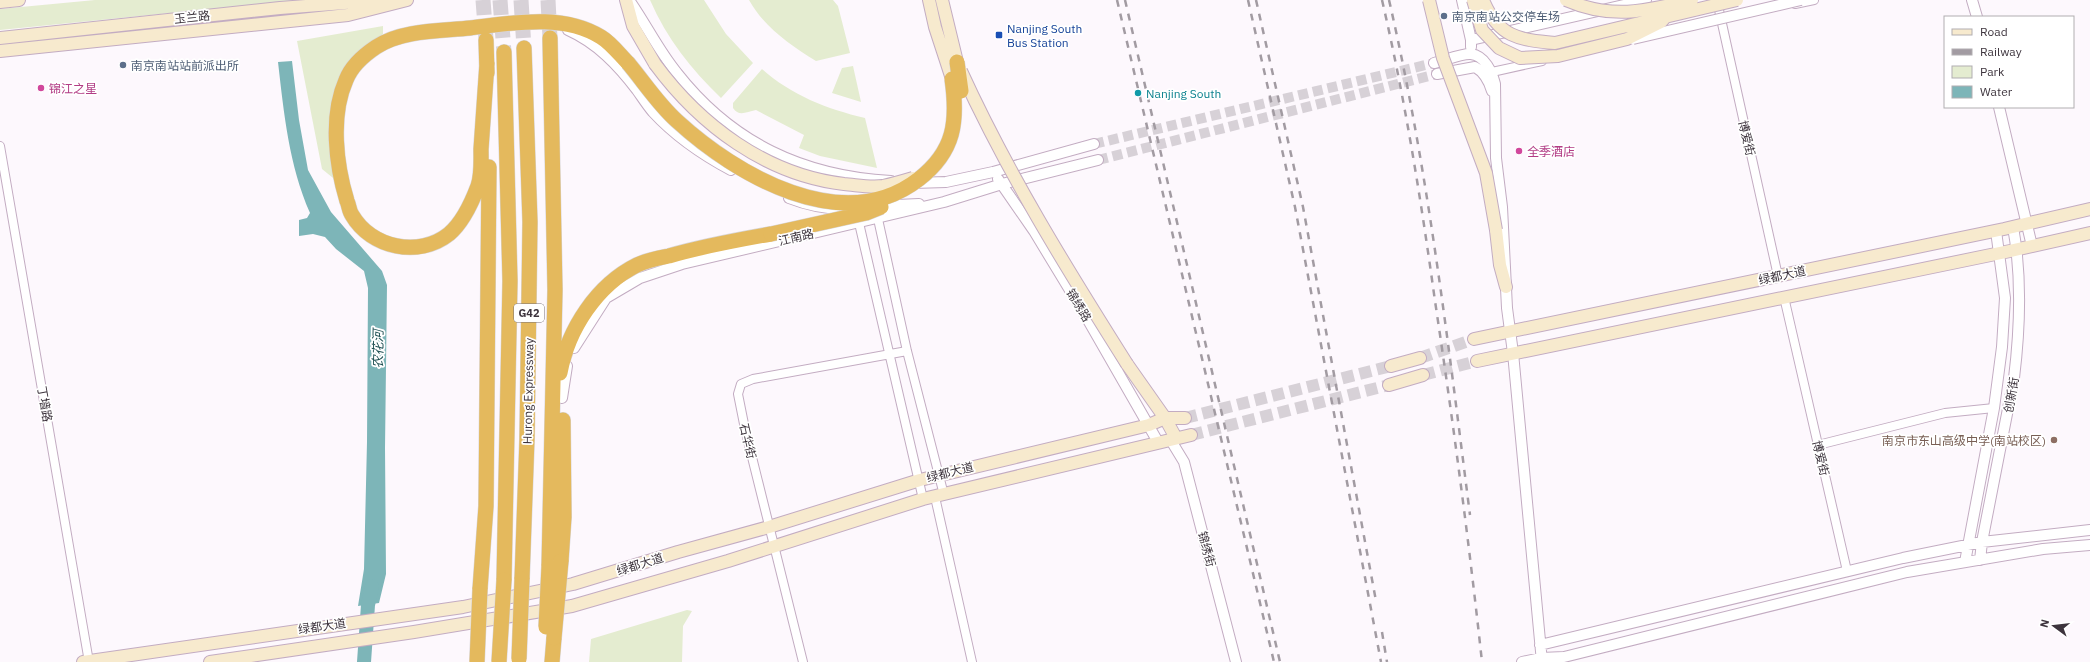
<svg xmlns="http://www.w3.org/2000/svg" width="2090" height="662" viewBox="0 0 2090 662" font-family="'IBM Plex Sans','Noto Sans SC',sans-serif">
	<style>
		.green { fill: #e4ecd0 }
		.water { fill: #7db5b8 }
		.lines { fill: none; stroke-linecap: round; stroke-linejoin: round }
		.river { stroke: #7db5b8; stroke-width: 14 }
		.tertiary-tunnel { stroke: #d7d1d7; stroke-width: 10; stroke-dasharray: 10 5; stroke-linecap: butt }
		.secondary-tunnel { stroke: #d7d1d7; stroke-width: 12; stroke-dasharray: 12 6; stroke-linecap: butt }
		.motorway-tunnel { stroke: #d7d1d7; stroke-width: 15; stroke-dasharray: 15 8; stroke-linecap: butt }
		.minor-casing { stroke: #c3acc2; stroke-width: 10 }
		.tertiary-casing { stroke: #c3acc2; stroke-width: 12 }
		.secondary-casing { stroke: #c3acc2; stroke-width: 14 }
		.motorway-casing { stroke: #d8d6d8; stroke-width: 16 }
		.minor { stroke: #fff; stroke-width: 8 }
		.tertiary { stroke: #fff; stroke-width: 10 }
		.secondary { stroke: #f7eace; stroke-width: 12 }
		.motorway { stroke: #e4b95d; stroke-width: 15 }
		.rail { stroke: #a29ba2; stroke-width: 2.5; stroke-dasharray: 7 7; stroke-linecap: butt }
		.tertiary-bridge-casing { stroke: #c3acc2; stroke-width: 12; stroke-linecap: butt }
		.secondary-bridge-casing { stroke: #c3acc2; stroke-width: 14; stroke-linecap: butt }
		.motorway-bridge-casing { stroke: #d8d6d8; stroke-width: 16; stroke-linecap: butt }
		.tertiary-bridge { stroke: #fff; stroke-width: 10 }
		.secondary-bridge { stroke: #f7eace; stroke-width: 12 }
		.motorway-bridge { stroke: #e4b95d; stroke-width: 15 }
		.service-dot { fill: #5c6f8a; stroke: #fff; stroke-width: 1.5 }
		.transit-dot { fill: #1a4fb4; stroke: #fff; stroke-width: 1.5 }
		.hotel-dot { fill: #d1479c; stroke: #fff; stroke-width: 1.5 }
		.culture-dot { fill: #0f9aa8; stroke: #fff; stroke-width: 1.5 }
		.education-dot { fill: #8d6e63; stroke: #fff; stroke-width: 1.5 }
		.labels { text-anchor: middle; dominant-baseline: central; stroke-width: 3.5; stroke-linejoin: round; paint-order: stroke }
		.shield { fill: #fff; stroke: #777177; stroke-width: 1 }
		.shield-label { font-size: 11px; font-weight: bold; fill: #3d343d }
		.service-label { font-size: 12px; fill: #4e5e75; stroke: #fff; text-anchor: start }
		.street-label { font-size: 12px; fill: #3d343d; stroke: #fff }
		.transit-label { font-size: 12px; fill: #164399; stroke: #fff; text-anchor: start }
		.hotel-label { font-size: 12px; fill: #b23c85; stroke: #fff; text-anchor: start }
		.culture-label { font-size: 12px; fill: #0d838f; stroke: #fff; text-anchor: start }
		.education-label { font-size: 12px; fill: #785e54; stroke: #fff; text-anchor: end }
		.water-label { font-size: 13px; font-style: italic; fill: #1a4c4f; stroke: #fff }
	</style>
	<rect width="100%" height="100%" fill="#fdf8fd"/>
	<path class="green" d="M 95,0 L 301,0 L 0,30 L 0,9 Z
		M 650,0 L 704,0 L 726,34 L 753,63 L 721,98 C 691,69 667,39 650,0 Z
		M 749,0 L 833,0 L 838,6 L 850,53 L 816,61 C 790,45 764,27 749,0 Z
		M 383,26 L 383,34 L 363,49 L 345,72 L 338,182 L 322,169 L 297,41 Z
		M 853,66 L 861,102 L 832,93 L 842,68 Z
		M 762,69 C 791,95 827,109 865,118 L 877,168 L 820,156 L 799,148 L 804,135 L 756,110 C 746,112 739,117 733,108 L 733,103 Z
		M 687,610 L 692,611 L 683,626 L 682,662 L 589,662 L 591,639 Z"/>
	<path class="water" d="M 292,61 L 299,120 L 308,170 L 331,212 L 382,271 L 387,285 L 385,448 L 386,574 L 379,603 L 358,606 L 364,569 L 367,442 L 368,288 L 364,271 L 336,249 L 325,237 L 313,234 L 299,236 L 299,220 L 307,218 L 310,213 C 289,165 284,114 278,62 Z"/>
	<g class="lines">
		<path class="river" d="M 364,662 L 368,605 L 372,586"/>
		<path class="tertiary-tunnel" d="M 1094,144 L 1434,63
			M 1098,160 L 1437,74"/>
		<path class="secondary-tunnel" d="M 1420,358 L 1474,339
			M 1423,375 L 1477,361
			M 1185,418 L 1391,366
			M 1191,435 L 1389,385"/>
		<path class="motorway-tunnel" d="M 483,0 L 486,39
			M 500,0 L 504,52
			M 521,0 L 524,48
			M 548,0 L 550,38"/>
		<defs>
			<path id="minor" d="M 1717,1 L 1778,276
				M 1795,4 L 1814,0
				M 1488,76 L 1492,72 L 1542,61
				M 0,146 L 89,662
				M 878,219 L 907,351 L 944,495
				M 859,223 L 923,499
				M 1784,297 L 1847,571
				M 1818,445 L 1945,413 L 1994,408
				M 935,497 L 972,662
				M 803,662 L 745,429 L 738,394 L 741,384 L 753,379 L 907,351"/>
			<path id="tertiary" d="M 629,0 C 646,24 658,50 677,73 C 732,143 803,176 891,181
				M 1462,0 L 1471,40 L 1471,47
				M 1972,0 L 1977,17
				M 568,30 C 597,43 618,65 637,90 C 642,97 647,105 653,112 C 676,137 701,154 731,170
				M 1471,40 L 1646,0
				M 1434,63 C 1443,61 1463,53 1471,54 C 1485,56 1492,72 1495,84 L 1496,158 L 1502,207 L 1507,308 L 1513,353 L 1542,662
				M 1437,74 L 1475,67 C 1484,72 1489,81 1492,91
				M 1999,107 L 2032,246
				M 998,179 L 1034,231 L 1088,320 L 1158,442
				M 913,183 L 946,182 L 993,172 L 1094,144
				M 789,198 C 812,207 834,211 859,208
				M 875,206 L 919,204
				M 574,348 L 606,298 L 640,278 L 682,264 L 944,202 L 1002,184 L 1098,160
				M 562,398 L 567,366
				M 1170,439 L 1184,462 L 1236,662
				M 1980,560 L 1982,542 L 2014,378 C 2020,329 2022,276 2013,227
				M 1965,562 L 1994,408 L 2002,347 L 2005,298 L 1996,231
				M 1540,645 L 1903,558 L 1982,542 L 2090,530
				M 1522,662 L 1541,658 L 1564,657 L 1907,572 L 2043,549 L 2090,545"/>
			<path id="secondary" d="M 626,0 L 633,26 L 655,64
				M 929,0 L 935,27 L 952,79
				M 942,0 L 957,62
				M 0,2 L 19,0
				M 0,38 L 280,8 L 383,0
				M 0,51 L 348,15 L 407,0
				M 1496,230 L 1500,265 L 1506,287
				M 1474,339 L 2004,229 L 2090,209
				M 1477,361 L 2010,251 L 2090,233
				M 1127,364 L 1165,418 L 1176,438
				M 1391,366 L 1420,358
				M 1389,385 L 1423,375
				M 83,662 L 463,607 L 573,584 L 678,552 L 769,527 L 920,480 L 1149,425 L 1165,418 L 1185,418
				M 210,662 L 414,632 L 572,606 L 728,561 L 923,499 L 1191,435"/>
			<path id="motorway" d="M 486,40 L 487,73
				M 504,52 L 510,281 L 504,580
				M 487,63 C 485,92 483,120 481,149 C 481,160 482,175 478,186 C 472,202 462,223 449,234 C 419,258 371,248 352,215 C 349,211 349,205 347,201 C 336,165 330,116 346,80 C 351,67 364,55 376,47 C 401,30 440,31 470,28 C 513,23 562,13 601,37 C 611,43 620,55 628,63
				M 560,373 C 568,329 597,285 637,265 C 647,260 659,258 669,256 C 703,246 737,240 771,234
				M 561,561 L 564,517 L 563,420
				M 549,566 L 555,290 L 550,38
				M 522,579 L 527,439 L 530,222 L 524,48
				M 480,589 L 486,506 L 489,167
				M 552,662 L 554,638"/>
		</defs>
		<use href="#minor" class="minor-casing"/>
		<use href="#tertiary" class="tertiary-casing"/>
		<use href="#secondary" class="secondary-casing"/>
		<use href="#motorway" class="motorway-casing"/>
		<use href="#minor" class="minor"/>
		<use href="#tertiary" class="tertiary"/>
		<use href="#secondary" class="secondary"/>
		<use href="#motorway" class="motorway"/>
		<path class="rail" d="M 1117,0 L 1274,662
			M 1125,0 L 1280,662
			M 1248,0 L 1295,207 L 1381,662
			M 1256,0 L 1303,207 L 1376,601
			M 1382,0 C 1405,99 1421,200 1435,301 C 1453,421 1469,542 1482,662
			M 1389,0 C 1428,169 1448,343 1470,515
			M 1382,632 L 1387,662"/>
		<defs>
			<path id="tertiary-bridge" d="M 1633,39 L 1801,0"/>
			<path id="secondary-bridge" d="M 1429,0 L 1443,58 L 1486,173 L 1496,230
				M 1473,0 L 1482,30 L 1499,48 L 1520,58 L 1558,56 L 1627,39 L 1661,22 L 1681,0
				M 1483,0 C 1498,37 1519,40 1555,43 L 1737,0
				M 1566,0 C 1612,20 1646,11 1692,0
				M 655,64 C 700,125 766,175 844,184 C 857,185 870,188 883,186 C 893,184 903,181 913,178
				M 961,71 C 1008,174 1067,269 1127,364"/>
			<path id="motorway-bridge" d="M 957,62 L 961,91
				M 628,63 C 644,82 658,104 677,121 C 736,175 843,238 919,179 C 955,151 958,121 952,79
				M 771,234 L 866,213 L 881,207
				M 546,627 L 549,566
				M 554,638 L 561,561
				M 519,659 L 522,579
				M 477,662 L 480,589
				M 499,662 L 504,580"/>
		</defs>
		<use href="#tertiary-bridge" class="tertiary-bridge-casing"/>
		<use href="#secondary-bridge" class="secondary-bridge-casing"/>
		<use href="#motorway-bridge" class="motorway-bridge-casing"/>
		<use href="#tertiary-bridge" class="tertiary-bridge"/>
		<use href="#secondary-bridge" class="secondary-bridge"/>
		<use href="#motorway-bridge" class="motorway-bridge"/>
	</g>
	<g class="service-dot">
		<circle cx="1444" cy="16" r="4"/>
		<circle cx="123" cy="65" r="4"/>
	</g>
	<rect class="transit-dot" x="995" y="31" width="8" height="8" rx="2"/>
	<g class="hotel-dot">
		<circle cx="41" cy="88" r="4"/>
		<circle cx="1519" cy="151" r="4"/>
	</g>
	<circle class="culture-dot" cx="1138" cy="93" r="4"/>
	<circle class="education-dot" cx="2054" cy="440" r="4"/>
	<g class="labels">
		<rect class="shield" x="514" y="304" width="30" height="18" rx="3"/>
		<g class="shield-label">
			<text x="529" y="313">G42</text>
		</g>
		<g class="service-label">
			<text x="1452" y="16">南京南站公交停车场</text>
			<text x="131" y="65">南京南站站前派出所</text>
		</g>
		<g class="street-label">
			<text transform="translate(192 17) rotate(-6)">玉兰路</text>
			<text transform="translate(1747 138) rotate(77)">博爱街</text>
			<text transform="translate(796 237) rotate(-13)">江南路</text>
			<text transform="translate(1782 275) rotate(-12)">绿都大道</text>
			<text transform="translate(1079 305) rotate(59)">锦绣路</text>
			<text transform="translate(528 391) rotate(-89)">Hurong Expressway</text>
			<text transform="translate(2011 395) rotate(-80)">创新街</text>
			<text transform="translate(45 404) rotate(80)">丁墙路</text>
			<text transform="translate(748 441) rotate(77)">石华街</text>
			<text transform="translate(1821 458) rotate(77)">博爱街</text>
			<text transform="translate(950 472) rotate(-14)">绿都大道</text>
			<text transform="translate(1207 549) rotate(75)">锦绣街</text>
			<text transform="translate(640 564) rotate(-17)">绿都大道</text>
			<text transform="translate(322 626) rotate(-8)">绿都大道</text>
		</g>
		<g class="transit-label">
			<text x="1007" y="28">Nanjing South<tspan x="1007" dy="14">Bus Station</tspan></text>
		</g>
		<g class="hotel-label">
			<text x="49" y="88">锦江之星</text>
			<text x="1527" y="151">全季酒店</text>
		</g>
		<g class="culture-label">
			<text x="1146" y="93">Nanjing South</text>
		</g>
		<g class="education-label">
			<text x="2046" y="440">南京市东山高级中学(南站校区)</text>
		</g>
		<g class="water-label">
			<text transform="translate(378 349) rotate(-89)">农花河</text>
		</g>
	</g>
	<rect x="1944" y="16" width="130" height="92" fill="#ffffff" stroke="#b1aeb1"/>
	<rect x="1952" y="29" width="20" height="6" fill="#f7eace" stroke="#b1aeb1"/>
	<text x="1980" y="36" font-size="12" fill="#3d343d">Road</text>
	<rect x="1952" y="49" width="20" height="6" fill="#a29ba2" stroke="#b1aeb1"/>
	<text x="1980" y="56" font-size="12" fill="#3d343d">Railway</text>
	<rect x="1952" y="66" width="20" height="12" fill="#e4ecd0" stroke="#b1aeb1"/>
	<text x="1980" y="76" font-size="12" fill="#3d343d">Park</text>
	<rect x="1952" y="86" width="20" height="12" fill="#7db5b8" stroke="#b1aeb1"/>
	<text x="1980" y="96" font-size="12" fill="#3d343d">Water</text>
	<g transform="translate(2054 626) rotate(285)" stroke="#ffffff" stroke-width="3" paint-order="stroke">
	<path d="M0-3L7 15L0 10L-7 15Z" fill="#3d343d"/>
	<text y="-6" font-size="11" font-weight="bold" text-anchor="middle" fill="#3d343d">N</text>
	</g>
</svg>
